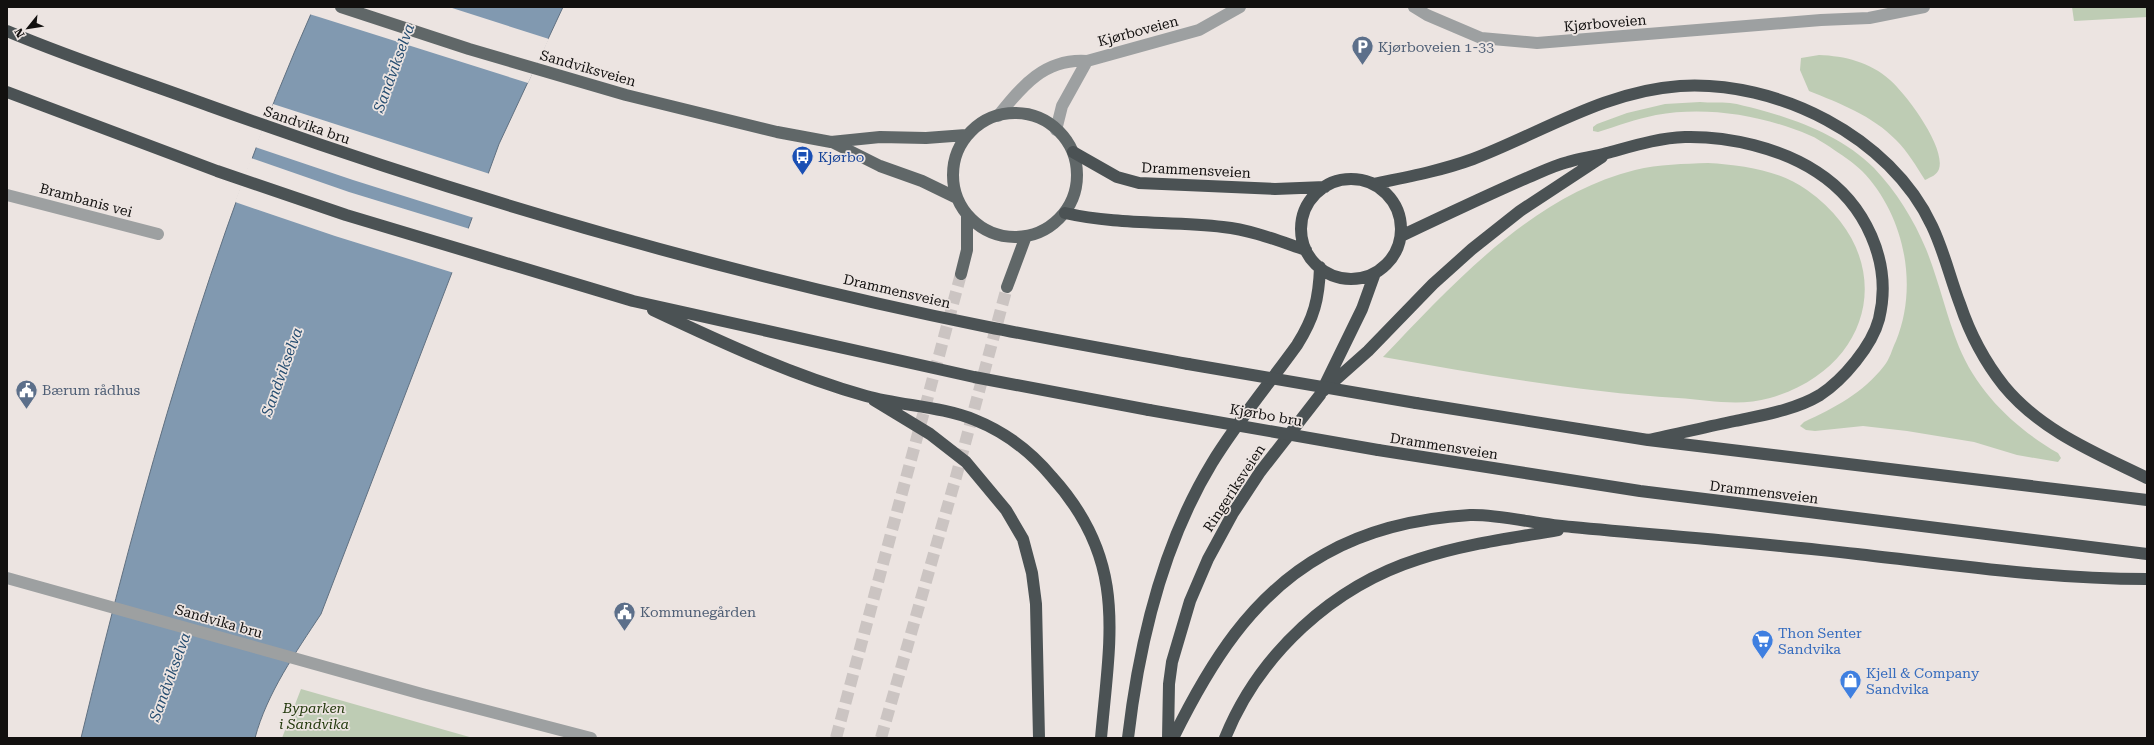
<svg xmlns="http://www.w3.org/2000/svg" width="2154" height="745" viewBox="0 0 2154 745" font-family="'Roboto Serif',serif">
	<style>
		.green { fill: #beccb4 }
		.water { fill: #8199b0; stroke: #607080 }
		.pier { fill: #ece4e1 }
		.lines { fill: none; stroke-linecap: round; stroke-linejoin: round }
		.major-tunnel { stroke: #cbc4c2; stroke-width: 12; stroke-dasharray: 12 6; stroke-linecap: butt }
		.minor { stroke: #9da0a1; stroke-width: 12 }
		.major { stroke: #606768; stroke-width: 12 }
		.highway { stroke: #4b5254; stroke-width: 12 }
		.highway-bridge { stroke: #4b5254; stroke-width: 12 }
		.labels { text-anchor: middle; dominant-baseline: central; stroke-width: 3.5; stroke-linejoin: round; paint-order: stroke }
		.street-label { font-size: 14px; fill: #12100f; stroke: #ece4e1 }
		.service-label { font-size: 14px; fill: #4e5e75; stroke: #ece4e1; text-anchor: start }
		.transit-label { font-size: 14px; fill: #164399; stroke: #ece4e1; text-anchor: start }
		.shop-label { font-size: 14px; fill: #366cbe; stroke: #ece4e1; text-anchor: start }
		.park-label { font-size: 14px; font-style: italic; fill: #23390c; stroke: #ece4e1 }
		.water-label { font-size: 15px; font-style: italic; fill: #274e71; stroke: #ece4e1 }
	</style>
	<rect width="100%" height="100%" fill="#ece4e1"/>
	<path class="green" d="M 2072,7 L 2147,7 L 2147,17 L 2074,21 Z
		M 1819,55 C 1845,56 1870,62 1890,80 C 1906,94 1946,147 1939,169 C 1937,175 1931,177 1925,180 C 1916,166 1908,152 1896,140 C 1873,116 1839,103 1809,91 L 1800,70 L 1801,58 Z
		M 1700,102 C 1710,103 1720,102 1730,103 C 1739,104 1748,107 1757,109 C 1798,120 1843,137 1874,168 C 1896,191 1914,220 1926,249 C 1939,281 1946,315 1959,347 C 1978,393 2016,429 2058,453 L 2061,458 L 2058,462 L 2017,455 L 1974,442 L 1907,431 L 1863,426 L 1815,431 L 1806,430 L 1800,426 L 1804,422 C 1834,408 1863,393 1884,366 C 1890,359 1892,349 1896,341 C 1919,285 1904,214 1862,171 C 1853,162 1840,154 1830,147 C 1823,143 1817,138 1809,135 C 1762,115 1706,106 1656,115 C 1636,119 1617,126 1598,132 L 1593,131 L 1593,127 L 1597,124 L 1627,113 L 1665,104 Z
		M 1708,163 C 1742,165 1779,170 1807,190 C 1899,255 1877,367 1770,398 C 1739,407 1709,400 1678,398 C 1578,392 1481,374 1383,357 C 1454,283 1532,196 1635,170 C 1659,164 1684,164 1708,163 Z
		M 301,689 L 473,738 L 282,738 Z"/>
	<path class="water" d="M 314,7 L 563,7 L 499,144 L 456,262 L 321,614 C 296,652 267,693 255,738 L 81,738 C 141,490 210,241 314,7 Z"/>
	<path class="pier" d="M 312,7 L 449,7 L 549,39 L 528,83 L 319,17 L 309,14 Z
		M 273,104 L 490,174 L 474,218 L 353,180 L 255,147 Z
		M 251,158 L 349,192 L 470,229 L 454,273 L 335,236 L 235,202 Z"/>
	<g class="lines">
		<path class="major-tunnel" d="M 836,738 L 961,274
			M 881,738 L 956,477 L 1007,287"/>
		<path class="minor" d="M 1414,7 L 1427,15 L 1481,38 L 1537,43 L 1821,20 L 1869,18 L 1924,7
			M 998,116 C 1022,86 1045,58 1087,61 L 1199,30 L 1240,7
			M 1056,130 L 1062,106 L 1087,61
			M 7,195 L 158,234
			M 7,578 L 422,694 L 591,738"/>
		<path class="major" d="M 341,7 L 469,49 L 626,95 L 777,132 L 831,142 L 880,137 L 926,138 L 966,135
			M953 175a62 62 0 1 1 124 0a62 62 0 1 1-124 0Z
			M 832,142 L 880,166 L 922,181 L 957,198
			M 961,274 L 967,250 L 967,215
			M 1007,287 L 1026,236"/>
		<path class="highway" d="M 7,31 C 73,59 142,81 210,106 C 462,197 724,274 988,327 C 1054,340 1122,352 1188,364
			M 7,92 L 217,171 L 346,215 L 633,301 L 974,377 L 1149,410
			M 1073,152 L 1117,177 L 1139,183 L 1275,189 L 1325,187
			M1301 229a50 50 0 1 1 100 0a50 50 0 1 1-100 0Z
			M 1373,184 C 1407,177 1440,171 1473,159 C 1541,133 1605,91 1680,86 C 1777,80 1890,136 1932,226 C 1944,251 1950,278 1960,304 C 1970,334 1985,362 2004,386 C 2041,431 2096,453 2147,478
			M 1065,213 C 1117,225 1170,221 1223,227 C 1252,230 1279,241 1306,250
			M 1401,236 C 1441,217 1481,198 1522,180 C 1537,174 1552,166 1568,162 C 1580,158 1594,157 1607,153 C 1633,146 1658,138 1685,137 C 1729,136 1780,148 1817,172 C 1865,203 1893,262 1879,319 C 1872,346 1843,380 1820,395 C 1795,410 1763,415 1735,421 C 1706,427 1677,434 1648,440
			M 653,310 C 723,343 792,375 866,396 C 902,406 940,406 975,420 C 1005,432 1032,453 1052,477 C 1128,561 1110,635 1101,738
			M 1323,391 L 1368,351 L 1433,284 L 1472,249 L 1520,211 L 1602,157
			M 874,400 L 930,434 L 966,462 L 1006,510 L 1023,539 L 1032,573 L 1036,604 L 1039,738
			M 1416,403 L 1648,440 L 2147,500
			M 1378,450 L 1640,491 L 2147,554
			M 1128,738 C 1139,643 1162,545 1212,463 C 1237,422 1269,384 1297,345 C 1314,318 1319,299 1320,267
			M 1168,738 L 1169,684 L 1172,662 L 1190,601 L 1208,559 L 1233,513 L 1260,472 L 1320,395 L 1362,309 L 1375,273
			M 1173,738 C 1209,665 1251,595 1325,554 C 1369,529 1420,518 1470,515 C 1500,514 1540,525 1572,527 C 1667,536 1762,543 1857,554 C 1953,565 2050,579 2147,579
			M 1225,738 C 1259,654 1333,586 1419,559 C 1464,544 1512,538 1558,530"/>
		<path class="highway-bridge" d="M 1188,364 L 1416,403
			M 1149,410 L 1378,450"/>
	</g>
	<defs>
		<symbol id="parking-pin" viewBox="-11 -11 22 30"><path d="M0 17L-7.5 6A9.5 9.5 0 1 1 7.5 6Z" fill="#5c6f8a" stroke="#ece4e1"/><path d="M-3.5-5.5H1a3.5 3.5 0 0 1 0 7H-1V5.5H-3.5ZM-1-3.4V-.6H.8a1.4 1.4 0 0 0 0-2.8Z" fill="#fff"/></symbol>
		<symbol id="bus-pin" viewBox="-11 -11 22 30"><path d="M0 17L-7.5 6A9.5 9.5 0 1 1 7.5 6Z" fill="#1a4fb4" stroke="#ece4e1"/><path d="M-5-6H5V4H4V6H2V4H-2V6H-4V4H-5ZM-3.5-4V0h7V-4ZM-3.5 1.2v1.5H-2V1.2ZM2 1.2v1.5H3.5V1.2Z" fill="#fff"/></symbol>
		<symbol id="civic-pin" viewBox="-11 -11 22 30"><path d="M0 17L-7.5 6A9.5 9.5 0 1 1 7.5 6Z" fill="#5c6f8a" stroke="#ece4e1"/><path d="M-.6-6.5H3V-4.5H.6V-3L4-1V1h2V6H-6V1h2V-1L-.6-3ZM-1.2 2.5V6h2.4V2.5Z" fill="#fff"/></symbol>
		<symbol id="supermarket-pin" viewBox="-11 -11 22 30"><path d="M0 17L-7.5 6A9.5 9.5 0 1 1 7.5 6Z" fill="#3f7fe0" stroke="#ece4e1"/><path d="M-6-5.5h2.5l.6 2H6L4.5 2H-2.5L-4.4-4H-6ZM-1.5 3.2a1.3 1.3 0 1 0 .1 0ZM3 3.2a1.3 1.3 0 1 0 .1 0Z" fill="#fff"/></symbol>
		<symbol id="shop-pin" viewBox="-11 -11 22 30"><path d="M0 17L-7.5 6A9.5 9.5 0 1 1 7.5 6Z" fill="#3f7fe0" stroke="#ece4e1"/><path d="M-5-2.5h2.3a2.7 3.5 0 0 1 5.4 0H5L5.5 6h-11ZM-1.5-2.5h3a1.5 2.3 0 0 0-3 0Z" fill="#fff"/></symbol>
	</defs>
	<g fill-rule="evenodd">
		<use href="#parking-pin" x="1350" y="34" width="25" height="34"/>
		<use href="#bus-pin" x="790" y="144" width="25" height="34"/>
		<use href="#civic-pin" x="14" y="378" width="25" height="34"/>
		<use href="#civic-pin" x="612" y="600" width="25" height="34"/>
		<use href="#supermarket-pin" x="1750" y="628" width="25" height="34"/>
		<use href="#shop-pin" x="1838" y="668" width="25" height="34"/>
	</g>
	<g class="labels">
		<g class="street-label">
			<text transform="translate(1605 23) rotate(-5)">Kjørboveien</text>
			<text transform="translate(1138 31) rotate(-15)">Kjørboveien</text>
			<text transform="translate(588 68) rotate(16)">Sandviksveien</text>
			<text transform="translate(307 125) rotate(19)">Sandvika bru</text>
			<text transform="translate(1196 170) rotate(3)">Drammensveien</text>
			<text transform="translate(86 200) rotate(15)">Brambanis vei</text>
			<text transform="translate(897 291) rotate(13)">Drammensveien</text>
			<text transform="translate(1266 415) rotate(10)">Kjørbo bru</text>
			<text transform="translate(1444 446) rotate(9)">Drammensveien</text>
			<text transform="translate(1234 488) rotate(-57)">Ringeriksveien</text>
			<text transform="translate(1764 492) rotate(7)">Drammensveien</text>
			<text transform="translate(219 621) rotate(16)">Sandvika bru</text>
		</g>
		<g class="service-label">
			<text x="1378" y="47">Kjørboveien 1-33</text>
			<text x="42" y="390">Bærum rådhus</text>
			<text x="640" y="612">Kommunegården</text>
		</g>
		<g class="transit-label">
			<text x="818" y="157">Kjørbo</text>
		</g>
		<g class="shop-label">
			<text x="1778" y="633">Thon Senter<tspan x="1778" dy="16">Sandvika</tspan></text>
			<text x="1866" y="673">Kjell &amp; Company<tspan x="1866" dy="16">Sandvika</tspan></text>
		</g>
		<g class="park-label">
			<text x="314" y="708">Byparken<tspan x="314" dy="16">i Sandvika</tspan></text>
		</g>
		<g class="water-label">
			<text transform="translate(394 68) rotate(-70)">Sandvikselva</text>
			<text transform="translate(282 372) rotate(-70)">Sandvikselva</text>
			<text transform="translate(170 677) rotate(-70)">Sandvikselva</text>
		</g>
	</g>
	<rect width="2154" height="745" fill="none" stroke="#12100f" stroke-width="16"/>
	<g transform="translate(28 28) rotate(240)" stroke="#ece4e1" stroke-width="3" paint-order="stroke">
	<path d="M0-3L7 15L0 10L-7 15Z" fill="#12100f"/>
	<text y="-6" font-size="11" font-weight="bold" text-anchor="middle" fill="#12100f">N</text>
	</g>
</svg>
